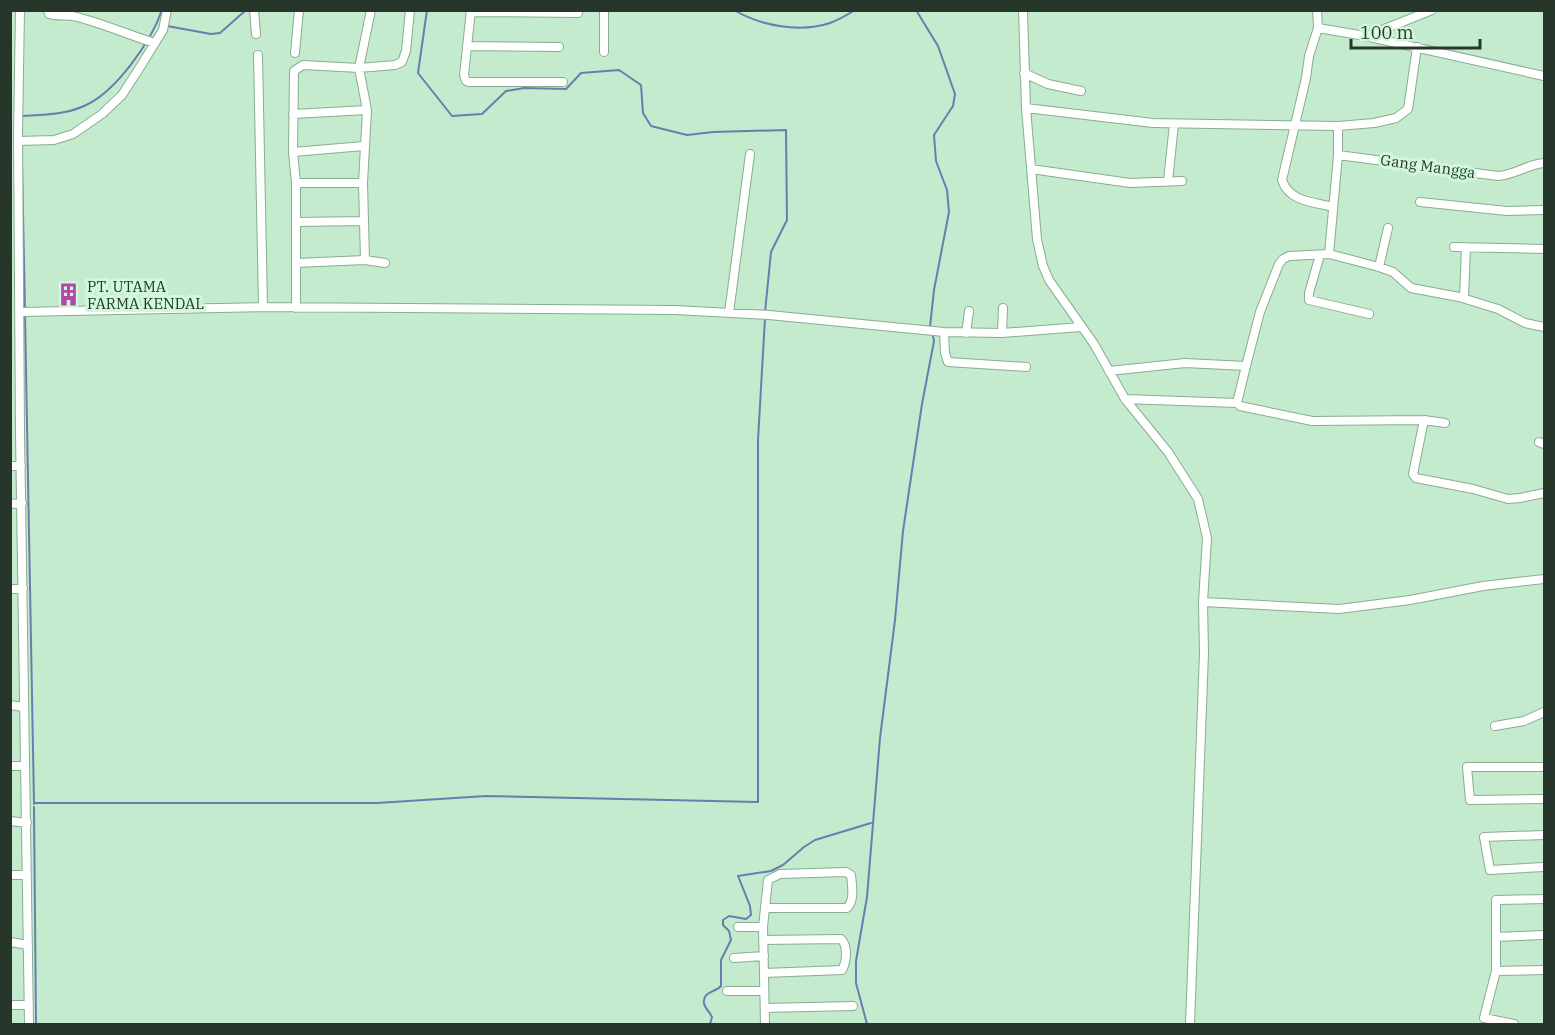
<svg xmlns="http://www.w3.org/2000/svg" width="1555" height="1035" viewBox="0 0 1555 1035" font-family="'IBM Plex Serif',serif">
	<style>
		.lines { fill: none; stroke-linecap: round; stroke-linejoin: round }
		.stream { stroke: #6b7dae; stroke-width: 2 }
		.street-casing { stroke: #88ad91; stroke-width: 10 }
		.street { stroke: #fff; stroke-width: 8 }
		.labels { text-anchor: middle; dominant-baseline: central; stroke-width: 6; stroke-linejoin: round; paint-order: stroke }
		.street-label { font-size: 15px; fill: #27362b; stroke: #d1f8da }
		.poi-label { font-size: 15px; fill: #27362b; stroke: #d1f8da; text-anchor: start }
	</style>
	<rect width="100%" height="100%" fill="#c4ebcd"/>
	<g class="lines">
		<path class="stream" d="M 427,10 L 418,73 L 452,116 L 482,114 L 506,91 L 524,88 L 566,89 L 581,73 L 619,70 L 641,85 L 643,113 L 651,126 L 687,135 L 713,132 L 786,130 L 787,220 L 771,252 L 765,312
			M 734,10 C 761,26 800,33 830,23 C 838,20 847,15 855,10
			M 916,10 L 938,46 L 955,94 L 953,106 L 934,135 L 936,161 L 947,190 L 949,212 L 934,290 L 930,327
			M 167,26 L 211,34 L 220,33 L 246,10
			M 20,116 C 42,115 64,115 84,106 C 115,93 151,42 162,10
			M 22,165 L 25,309
			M 25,315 L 34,804
			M 34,803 L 377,803 L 486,796 L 758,802 L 758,440 L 765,318
			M 34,807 L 36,1024
			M 710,1024 L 712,1017 C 710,1012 705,1009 704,1003 C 702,992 716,992 721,986 L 721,960 L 731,940 L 729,931 L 723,925 L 723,920 L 729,916 L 746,919 L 751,915 L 750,906 L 738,876 L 771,871 L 783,865 L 804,847 L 815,840 L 871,823
			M 867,1024 L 856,983 L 856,961 L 867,897 L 880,738 L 895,620 L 903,531 L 922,404 L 934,341 L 932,332"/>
		<defs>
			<path id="street" d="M 20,10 L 18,134 L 20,433 L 29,1024
				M 48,10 L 49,14 C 58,17 68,14 77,17 C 104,24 129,35 155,43
				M 254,10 L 256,34
				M 471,10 L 464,75 L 466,81 L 469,82 L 563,82
				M 604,10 L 604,52
				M 1023,10 L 1026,108 L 1037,239 L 1043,266 L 1049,280 L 1094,344 L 1125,399 L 1168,452 L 1198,499 L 1207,538 L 1203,602 L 1204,653 L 1190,1024
				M 1317,10 L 1318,28 L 1365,36 L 1544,76
				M 471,12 L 578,13
				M 1318,28 L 1309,56 L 1306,78 L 1282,180 C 1289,202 1314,202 1333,207
				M 1367,36 L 1432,10
				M 467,46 L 559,47
				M 295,53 L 299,10
				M 258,55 L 263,307
				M 1024,73 L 1048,84 L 1081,91
				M 1026,108 L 1153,123 L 1338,126 L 1374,123 L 1396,118 L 1408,109 L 1417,47
				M 293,114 L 367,110
				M 1338,126 L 1338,155 L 1498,176 C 1515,175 1528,164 1544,163
				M 18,141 L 54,140 L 73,134 L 102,114 L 122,95 L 142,64 L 163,30 L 167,10
				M 293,152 L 364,146
				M 1031,169 L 1130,183 L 1182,181
				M 1168,181 L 1174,124
				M 296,183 L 363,183
				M 1420,202 L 1507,211 L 1544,210
				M 296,222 L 364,221
				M 1454,247 L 1544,249
				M 1329,254 L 1338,155
				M 1320,255 L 1309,293 L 1309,300 L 1369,314
				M 365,260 L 363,183 L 367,110 L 359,68 L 371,10
				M 296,263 L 365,260 L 385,263
				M 1379,267 L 1388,228
				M 1464,298 L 1466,247
				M 296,308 L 296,183 L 293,152 L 294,71 L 303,65 L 359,68 L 395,65 L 402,62 L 406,51 L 410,10
				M 20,312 L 263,307 L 675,310 L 769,315 L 944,332 L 1002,333 L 1081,327
				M 729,313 L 750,154
				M 944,332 L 945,353 L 948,362 L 1026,367
				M 966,333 L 969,311
				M 1002,333 L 1003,308
				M 1109,371 L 1185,363 L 1246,366 L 1260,312 L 1279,264 L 1283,259 L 1289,256 L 1329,254 L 1379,267 L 1393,272 L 1411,288 L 1459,297 L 1498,309 L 1525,323 L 1544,327
				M 1125,399 L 1237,403 L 1240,406 L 1312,421 L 1424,420 L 1445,423
				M 1237,403 L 1246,366
				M 1424,420 L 1413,474 L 1416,478 L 1473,489 L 1508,499 L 1520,498 L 1544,493
				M 1539,442 L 1544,444
				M 10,466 L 21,466
				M 10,504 L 22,503
				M 10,589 L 23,589
				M 1203,602 L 1339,609 L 1410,600 L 1483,586 L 1544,579
				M 10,705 L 23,707
				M 1495,726 L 1524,721 L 1544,712
				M 10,766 L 25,766
				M 1544,767 L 1467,767 L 1470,800 L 1544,799
				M 10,821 L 27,823
				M 1544,835 L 1484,837 L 1490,870 L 1544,867
				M 10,875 L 27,875
				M 765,908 L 847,908 C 855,900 852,885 851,875 L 846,872 L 780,874 L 768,880 L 763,927 L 765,1024
				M 738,927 L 763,927
				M 1496,937 L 1544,935
				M 763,940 L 841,939 C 848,946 847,961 842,970 L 764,973
				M 10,942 L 28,945
				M 734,958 L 764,956
				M 1496,971 L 1544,970
				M 727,991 L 764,991
				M 10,1005 L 29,1005
				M 765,1008 L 853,1006
				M 1514,1024 L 1484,1018 L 1496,971 L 1496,900 L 1544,899"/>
		</defs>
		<use href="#street" class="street-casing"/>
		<use href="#street" class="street"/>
	</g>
	<defs>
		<symbol id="building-bare" viewBox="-9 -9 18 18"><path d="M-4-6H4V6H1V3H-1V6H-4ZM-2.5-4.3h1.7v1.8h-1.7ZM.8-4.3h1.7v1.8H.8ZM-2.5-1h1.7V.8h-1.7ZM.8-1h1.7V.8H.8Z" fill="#b347a7" stroke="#d1f8da" stroke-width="2.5" paint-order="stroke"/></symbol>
	</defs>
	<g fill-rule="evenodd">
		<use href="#building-bare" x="52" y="278" width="33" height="33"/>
	</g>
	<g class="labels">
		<g class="street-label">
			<text transform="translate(1428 166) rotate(8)">Gang Mangga</text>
		</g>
		<g class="poi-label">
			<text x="87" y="286">PT. UTAMA<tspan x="87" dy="17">FARMA KENDAL</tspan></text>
		</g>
	</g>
	<rect width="1555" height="1035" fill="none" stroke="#27362b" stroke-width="24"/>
	<path d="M1351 39v9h129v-9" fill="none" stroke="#27362b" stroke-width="3"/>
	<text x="1360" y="39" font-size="18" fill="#27362b" stroke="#d1f8da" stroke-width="4.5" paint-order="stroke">100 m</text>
</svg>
